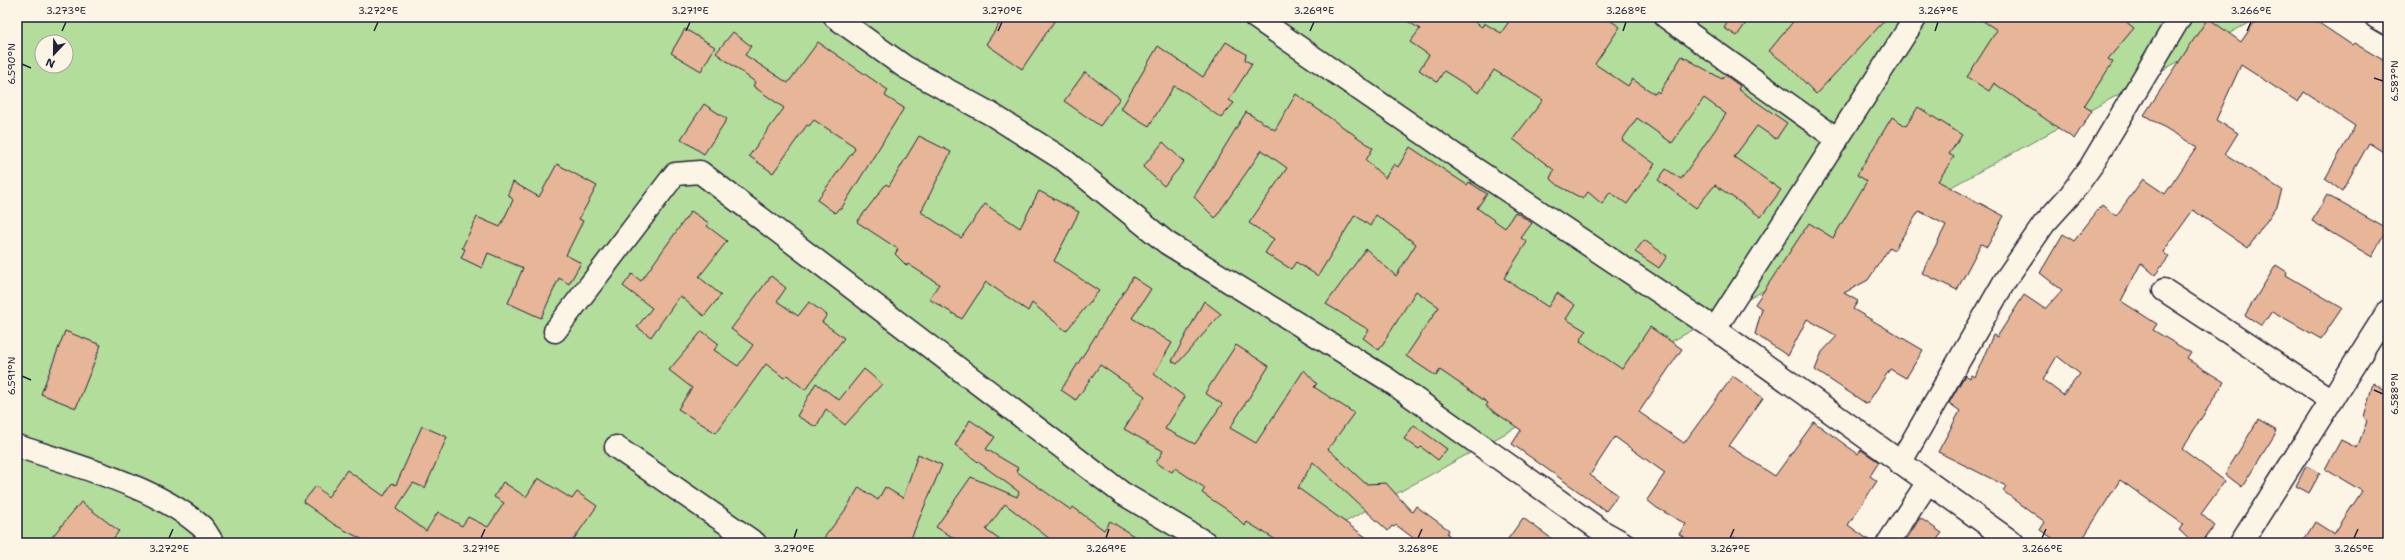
<svg xmlns="http://www.w3.org/2000/svg" width="2405" height="560" viewBox="0 0 2405 560" font-family="'Shantell Sans',sans-serif">
	<style>
		.green { fill: #b3dd9b; stroke: #6a806b; fill-rule: evenodd }
		.building { fill: #e7b598; stroke: #22223b; fill-rule: evenodd }
		.lines { fill: none; stroke-linecap: round; stroke-linejoin: round }
		.minor-casing { stroke: #22223b; stroke-width: 25 }
		.minor { stroke: #fcf5e5; stroke-width: 22 }
		.ticks { fill: none; stroke: #22223b; stroke-width: 1.5 }
		.neatline { fill: none; stroke: #22223b; stroke-width: 1.5 }
		.ticks-label { font-size: 10px; text-anchor: middle; fill: #22223b }
	</style>
	<rect width="100%" height="100%" fill="#fcf5e5"/>
	<filter id="ink" filterUnits="userSpaceOnUse"><feTurbulence type="fractalNoise" baseFrequency=".025" numOctaves="2"/><feDisplacementMap in="SourceGraphic" scale="8" xChannelSelector="R" yChannelSelector="G"/><feConvolveMatrix kernelMatrix="1 2 1 2 8 2 1 2 1" color-interpolation-filters="sRGB"/></filter>
	<g filter="url(#ink)">
		<path class="green" d="M 17,17 L 2259,17 L 1307,543 L 17,543 ZM 42,42 L 66,42 L 66,66 L 42,66 Z"/>
		<path class="building" d="M 1004,17 L 1057,17 L 1022,69 L 986,44 Z
			M 1401,17 L 1468,17 L 1482,27 L 1484,23 L 1501,33 L 1512,17 L 1605,17 L 1620,27 L 1595,64 L 1628,86 L 1632,79 L 1655,94 L 1657,91 L 1659,93 L 1682,56 L 1722,79 L 1725,75 L 1740,86 L 1738,89 L 1787,123 L 1776,139 L 1757,126 L 1734,157 L 1781,190 L 1761,217 L 1715,185 L 1696,208 L 1658,180 L 1666,169 L 1681,179 L 1726,114 L 1704,98 L 1672,143 L 1637,118 L 1622,140 L 1655,164 L 1627,204 L 1610,192 L 1602,204 L 1588,192 L 1583,199 L 1559,186 L 1550,178 L 1554,170 L 1513,139 L 1543,100 L 1494,70 L 1479,93 L 1444,71 L 1437,82 L 1419,70 L 1429,55 L 1410,42 L 1420,29 Z
			M 1731,17 L 1750,17 L 1737,36 L 1724,28 Z
			M 1797,17 L 1888,17 L 1816,94 L 1791,68 L 1769,51 Z
			M 1977,17 L 2120,17 L 2134,28 L 2108,59 L 2113,62 L 2084,106 L 2092,111 L 2074,139 L 1994,83 L 1989,91 L 1967,77 L 1997,30 Z
			M 2258,17 L 2310,17 L 2352,45 L 2354,43 L 2388,63 L 2388,155 L 2369,143 L 2342,191 L 2325,179 L 2355,126 L 2304,92 L 2298,102 L 2241,65 L 2216,120 L 2238,133 L 2225,154 L 2282,190 L 2277,206 L 2248,248 L 2193,210 L 2163,252 L 2169,257 L 2155,275 L 2141,263 L 2121,301 L 2157,324 L 2153,330 L 2191,353 L 2187,359 L 2224,382 L 2182,449 L 2225,481 L 2201,514 L 2215,526 L 2201,543 L 2193,543 L 2179,530 L 2183,524 L 2120,480 L 2080,543 L 2060,543 L 2040,530 L 2045,522 L 2003,491 L 2006,486 L 1938,452 L 1960,411 L 1949,403 L 1965,375 L 1970,378 L 1971,375 L 1975,377 L 1993,335 L 1997,337 L 2024,295 L 2045,309 L 2062,290 L 2040,273 L 2063,234 L 2074,241 L 2102,205 L 2116,216 L 2143,179 L 2165,194 L 2197,147 L 2144,115 L 2208,18 L 2241,42 ZM 2057,356 L 2080,374 L 2063,395 L 2043,380 Z
			M 685,29 L 715,47 L 701,71 L 671,53 Z
			M 733,32 L 751,46 L 745,55 L 788,83 L 818,42 L 888,90 L 885,96 L 904,108 L 841,209 L 839,208 L 835,213 L 817,200 L 855,149 L 854,146 L 814,120 L 809,126 L 807,125 L 773,173 L 749,156 L 784,108 L 753,86 L 755,82 L 716,53 Z
			M 1226,42 L 1246,54 L 1245,60 L 1252,64 L 1229,100 L 1234,103 L 1221,118 L 1187,93 L 1174,86 L 1149,126 L 1121,109 L 1158,46 L 1203,77 Z
			M 1085,72 L 1120,98 L 1100,126 L 1064,101 Z
			M 1296,94 L 1373,148 L 1366,160 L 1385,178 L 1394,164 L 1398,167 L 1410,147 L 1467,185 L 1469,182 L 1487,194 L 1477,208 L 1505,228 L 1515,212 L 1532,223 L 1521,238 L 1527,242 L 1504,278 L 1548,307 L 1557,293 L 1575,305 L 1566,319 L 1586,331 L 1580,341 L 1622,369 L 1650,327 L 1682,349 L 1639,412 L 1684,443 L 1733,376 L 1763,398 L 1729,446 L 1775,476 L 1814,422 L 1858,454 L 1861,450 L 1879,462 L 1870,476 L 1877,481 L 1848,525 L 1873,543 L 1743,543 L 1734,537 L 1730,543 L 1692,543 L 1679,534 L 1686,524 L 1657,508 L 1647,500 L 1665,473 L 1615,437 L 1590,475 L 1618,495 L 1606,511 L 1512,444 L 1521,430 L 1486,406 L 1488,403 L 1440,370 L 1436,376 L 1406,356 L 1439,307 L 1416,291 L 1379,350 L 1363,338 L 1369,330 L 1326,304 L 1366,249 L 1396,276 L 1416,244 L 1376,215 L 1370,226 L 1355,215 L 1318,276 L 1296,262 L 1291,269 L 1265,253 L 1274,239 L 1249,223 L 1287,168 L 1262,150 L 1215,218 L 1194,197 L 1246,112 L 1275,130 Z
			M 704,104 L 727,119 L 704,154 L 681,139 Z
			M 1918,107 L 1962,135 L 1949,154 L 1954,157 L 1938,181 L 2004,216 L 1987,247 L 1981,244 L 1957,290 L 1922,273 L 1946,225 L 1919,211 L 1894,250 L 1890,247 L 1868,280 L 1844,293 L 1858,301 L 1853,309 L 1923,350 L 1906,378 L 1890,369 L 1867,404 L 1815,370 L 1822,352 L 1837,336 L 1807,319 L 1788,356 L 1755,334 L 1762,309 L 1755,304 L 1809,223 L 1833,238 L 1867,181 L 1857,175 L 1892,117 L 1906,126 Z
			M 919,136 L 951,152 L 921,212 L 961,238 L 985,204 L 1020,228 L 1039,191 L 1079,212 L 1054,261 L 1099,291 L 1066,331 L 1032,303 L 1028,311 L 986,282 L 962,319 L 929,299 L 939,284 L 908,264 L 907,266 L 895,254 L 898,249 L 857,222 L 886,184 L 889,186 Z
			M 1163,142 L 1184,162 L 1164,186 L 1143,167 Z
			M 557,164 L 597,186 L 579,219 L 583,221 L 566,255 L 581,263 L 569,284 L 559,278 L 541,318 L 508,303 L 523,268 L 488,253 L 482,268 L 461,258 L 465,249 L 462,248 L 477,217 L 500,227 L 513,200 L 508,194 L 513,182 L 539,197 Z
			M 2327,195 L 2387,229 L 2372,257 L 2312,221 Z
			M 691,211 L 709,223 L 707,226 L 727,241 L 699,277 L 721,295 L 704,316 L 680,296 L 651,337 L 637,327 L 652,308 L 623,286 L 632,274 L 641,281 Z
			M 1644,240 L 1667,256 L 1659,268 L 1635,252 Z
			M 2276,265 L 2287,272 L 2286,275 L 2342,308 L 2321,339 L 2272,311 L 2262,326 L 2245,315 Z
			M 771,276 L 786,288 L 777,301 L 798,316 L 809,302 L 827,315 L 822,322 L 844,338 L 805,390 L 787,375 L 784,378 L 766,364 L 716,433 L 678,409 L 692,388 L 669,370 L 702,331 L 719,344 L 714,350 L 738,366 L 753,345 L 731,329 Z
			M 1133,277 L 1151,289 L 1132,318 L 1172,343 L 1154,374 L 1185,397 L 1165,429 L 1195,444 L 1222,404 L 1205,393 L 1236,345 L 1269,366 L 1230,428 L 1256,443 L 1304,370 L 1317,384 L 1314,387 L 1354,413 L 1328,449 L 1366,484 L 1386,483 L 1412,512 L 1416,506 L 1449,530 L 1447,534 L 1459,543 L 1420,543 L 1396,525 L 1394,527 L 1392,526 L 1388,531 L 1313,462 L 1298,488 L 1374,543 L 1281,543 L 1247,522 L 1245,526 L 1232,513 L 1202,493 L 1205,488 L 1175,468 L 1172,472 L 1156,463 L 1163,451 L 1124,429 L 1145,396 L 1100,365 L 1076,400 L 1061,390 Z
			M 1204,301 L 1221,314 L 1177,364 L 1172,361 Z
			M 65,331 L 101,345 L 76,408 L 41,394 Z
			M 864,369 L 882,384 L 845,425 L 826,409 L 816,427 L 797,416 L 816,383 L 839,400 Z
			M 2373,383 L 2388,393 L 2388,543 L 2302,543 L 2315,522 L 2334,534 L 2362,491 L 2325,469 L 2341,440 L 2357,448 L 2367,421 L 2364,417 Z
			M 970,420 L 995,437 L 986,449 L 1018,468 L 1016,471 L 1071,510 L 1073,507 L 1104,530 L 1110,521 L 1145,543 L 1055,543 L 1005,504 L 986,530 L 1004,543 L 962,543 L 936,527 L 971,477 L 1017,497 L 1019,492 L 955,445 Z
			M 2258,420 L 2277,431 L 2242,487 L 2225,474 Z
			M 1414,425 L 1447,449 L 1438,460 L 1421,447 L 1419,449 L 1404,439 Z
			M 422,426 L 447,437 L 425,488 L 413,483 L 396,509 L 426,531 L 438,512 L 462,526 L 468,517 L 488,527 L 504,503 L 494,497 L 503,482 L 526,497 L 538,478 L 572,499 L 577,492 L 597,506 L 571,543 L 369,543 L 335,525 L 303,502 L 316,486 L 328,497 L 347,470 L 384,496 L 392,483 L 396,485 Z
			M 918,454 L 942,465 L 909,543 L 820,543 L 846,509 L 859,487 L 878,500 L 885,487 L 903,498 Z
			M 2306,466 L 2320,473 L 2309,493 L 2296,486 Z
			M 81,502 L 119,531 L 110,543 L 100,543 L 93,538 L 89,543 L 47,543 Z
			M 1523,518 L 1558,543 L 1505,543 Z
			M 1920,518 L 1942,533 L 1934,543 L 1904,543 Z"/>
		<g class="lines">
			<defs>
				<path id="minor" d="M 835,17 L 905,67 L 991,114 L 1064,160 L 1167,243 L 1387,379 L 1603,532 L 1623,543
					M 1255,17 L 1472,167 L 1715,329 L 2013,543
					M 1666,17 L 1837,139
					M 2376,17 L 2388,24
					M 2164,290 L 2331,400
					M 1715,329 L 1916,17
					M 555,331 L 675,174 L 700,172 L 1122,493 L 1206,543
					M 17,446 C 74,465 155,486 201,526 C 206,530 209,538 213,543
					M 616,447 L 755,543
					M 1900,463 L 2006,279 L 2044,224 L 2071,194 L 2091,166 L 2180,17
					M 1888,543 L 1928,482
					M 2241,543 L 2388,311"/>
			</defs>
			<use href="#minor" class="minor-casing"/>
			<use href="#minor" class="minor"/>
		</g>
	</g>
	<path class="ticks" d="M 62,31 L 66,22M 374,31 L 378,22M 686,31 L 690,22M 998,31 L 1002,22M 1310,31 L 1314,22M 1623,31 L 1626,22M 1935,31 L 1938,22M 2247,31 L 2251,22M 22,64 L 31,68M 2374,78 L 2383,81M 22,376 L 31,380M 2374,390 L 2383,394M 169,538 L 173,529M 481,538 L 485,529M 794,538 L 797,529M 1106,538 L 1109,529M 1418,538 L 1422,529M 1730,538 L 1734,529M 2042,538 L 2046,529M 2354,538 L 2358,529"/>
	<rect width="2405" height="560" fill="none" stroke="#fcf5e5" stroke-width="44"/>
	<g transform="translate(54 54) rotate(202)"><circle r="19" fill="#fcf5e5" stroke="#a5a1a1"/>
	<path d="M0-3L7 15L0 10L-7 15Z" fill="#22223b"/>
	<text y="-6" font-size="11" font-weight="bold" text-anchor="middle" fill="#22223b">N</text>
	</g>
	<rect x="22" y="22" width="2361" height="516" class="neatline"/>
	<g class="ticks-label">
		<text x="66" y="14">3.273°E</text>
		<text x="378" y="14">3.272°E</text>
		<text x="690" y="14">3.271°E</text>
		<text x="1002" y="14">3.270°E</text>
		<text x="1314" y="14">3.269°E</text>
		<text x="1626" y="14">3.268°E</text>
		<text x="1938" y="14">3.267°E</text>
		<text x="2251" y="14">3.266°E</text>
		<text transform="translate(11 64) rotate(-90)" y="4">6.590°N</text>
		<text transform="translate(2394 81) rotate(-90)" y="4">6.587°N</text>
		<text transform="translate(11 376) rotate(-90)" y="4">6.591°N</text>
		<text transform="translate(2394 394) rotate(-90)" y="4">6.588°N</text>
		<text x="169" y="552">3.272°E</text>
		<text x="481" y="552">3.271°E</text>
		<text x="794" y="552">3.270°E</text>
		<text x="1106" y="552">3.269°E</text>
		<text x="1418" y="552">3.268°E</text>
		<text x="1730" y="552">3.267°E</text>
		<text x="2042" y="552">3.266°E</text>
		<text x="2354" y="552">3.265°E</text>
	</g>
</svg>
